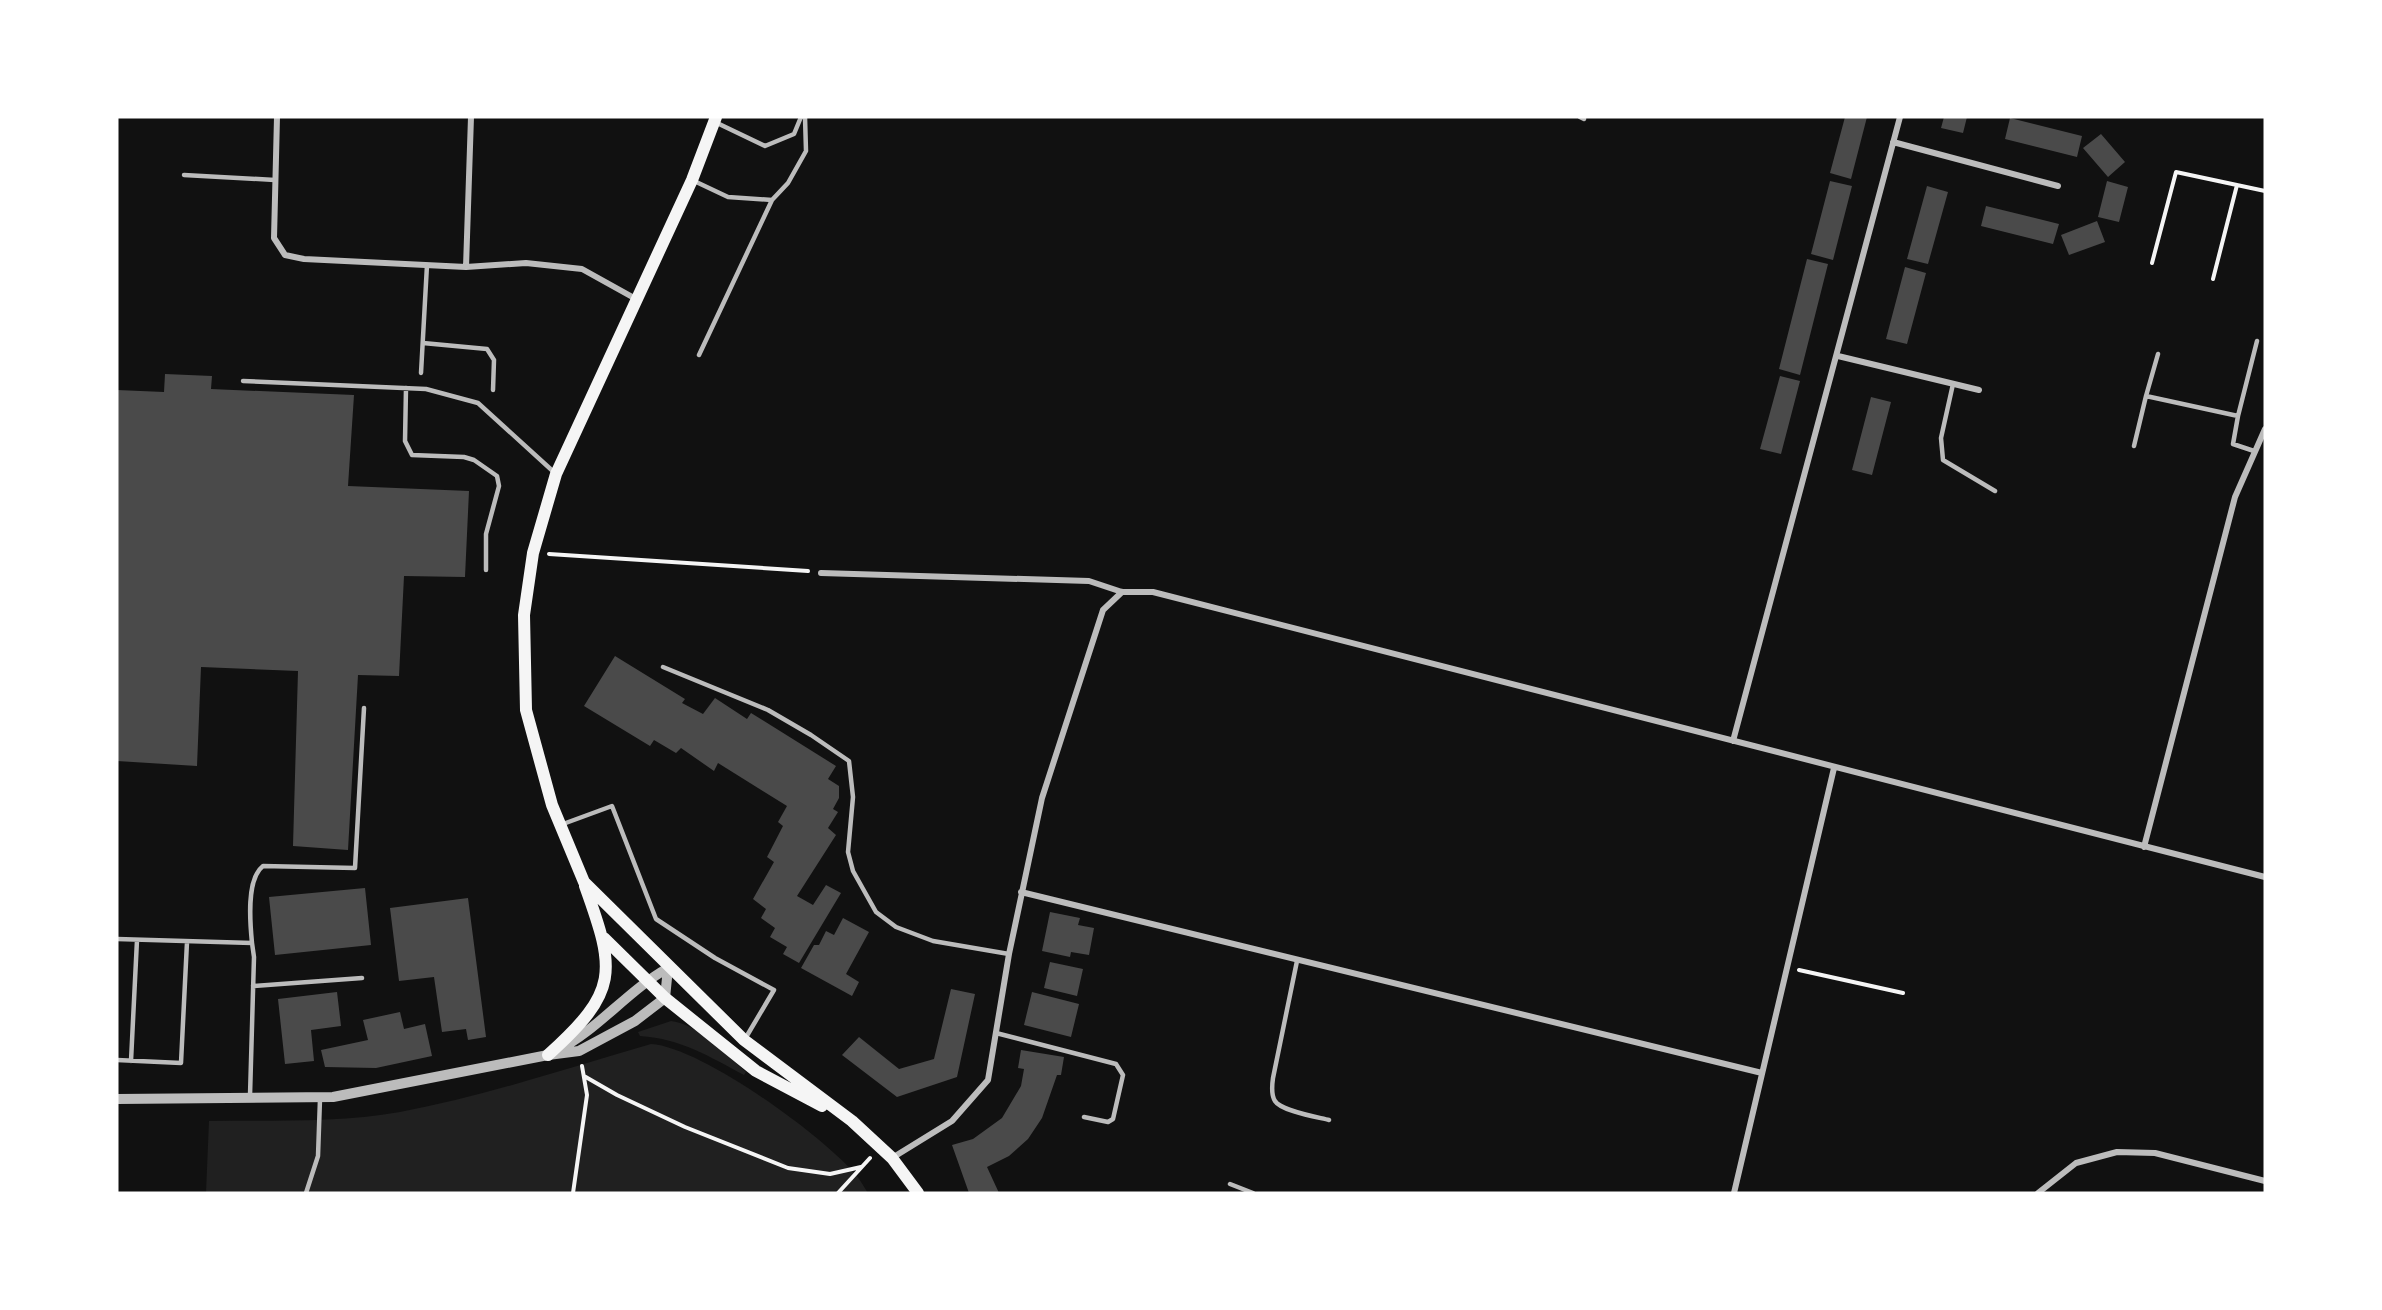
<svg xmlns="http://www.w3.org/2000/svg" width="2382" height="1310" viewBox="0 0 2382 1310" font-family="Montserrat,sans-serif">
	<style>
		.green { fill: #202020 }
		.building { fill: #4a4a4a }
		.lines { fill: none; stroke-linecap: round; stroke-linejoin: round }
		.path { stroke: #f5f5f5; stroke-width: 4 }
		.service { stroke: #bcbcbc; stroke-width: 4.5 }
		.minor { stroke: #bcbcbc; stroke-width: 6 }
		.tertiary { stroke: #bcbcbc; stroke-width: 10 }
		.secondary { stroke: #f5f5f5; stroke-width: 12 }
	</style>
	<rect width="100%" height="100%" fill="#111"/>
	<path class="green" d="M 671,1021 C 700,1025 724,1053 746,1072 L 744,1075 C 708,1056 682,1039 640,1036 L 638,1032 Z
		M 651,1044 C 701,1047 822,1135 855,1174 C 860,1179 864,1187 868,1193 L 206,1193 L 209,1121 C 272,1120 338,1123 400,1112 C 485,1096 568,1068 651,1044 Z"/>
	<path class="building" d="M 1845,117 L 1867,117 L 1851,179 L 1830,173 Z
		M 1944,117 L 1967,117 L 1963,133 L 1941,128 Z
		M 2010,118 L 2082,136 L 2077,157 L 2005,139 Z
		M 2101,134 L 2125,162 L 2108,177 L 2083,148 Z
		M 1830,181 L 1852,186 L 1833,260 L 1811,254 Z
		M 2107,181 L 2128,187 L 2119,222 L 2098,217 Z
		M 1927,186 L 1948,192 L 1928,264 L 1907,259 Z
		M 1986,206 L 2059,224 L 2053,244 L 1981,226 Z
		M 2097,221 L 2105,242 L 2069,255 L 2061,235 Z
		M 1807,259 L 1828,264 L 1800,375 L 1779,369 Z
		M 1905,267 L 1926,273 L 1907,344 L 1886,339 Z
		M 165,374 L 212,376 L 211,389 L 354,395 L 348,486 L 469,491 L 465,577 L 404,576 L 399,676 L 358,675 L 348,850 L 293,846 L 298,671 L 201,667 L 197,766 L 117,761 L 117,390 L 164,392 Z
		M 1780,376 L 1800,381 L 1781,454 L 1760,449 Z
		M 1871,397 L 1891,402 L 1872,475 L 1852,470 Z
		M 615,656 L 685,699 L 682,703 L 703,714 L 715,698 L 747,719 L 751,713 L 836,766 L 828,779 L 839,786 L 839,798 L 833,809 L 838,812 L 828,828 L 836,835 L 797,896 L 813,905 L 826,885 L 841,893 L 799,963 L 783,954 L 787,947 L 770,937 L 775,928 L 761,918 L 766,909 L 753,899 L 774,862 L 767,857 L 783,826 L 778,822 L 787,806 L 718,763 L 714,771 L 681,748 L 676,753 L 654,740 L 650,746 L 584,706 Z
		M 365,888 L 371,945 L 275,955 L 269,897 Z
		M 468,898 L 486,1037 L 468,1040 L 466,1029 L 442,1032 L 434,977 L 399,981 L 390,908 Z
		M 1050,912 L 1080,918 L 1078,925 L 1094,928 L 1089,955 L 1071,952 L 1070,957 L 1042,951 Z
		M 843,918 L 869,932 L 846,974 L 859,982 L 852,996 L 801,968 L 814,945 L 819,945 L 826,931 L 834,935 Z
		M 1050,962 L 1083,969 L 1077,996 L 1044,988 Z
		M 951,989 L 975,994 L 957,1077 L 897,1097 L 842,1055 L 859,1037 L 899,1069 L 934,1059 Z
		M 337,992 L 341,1026 L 311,1030 L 314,1061 L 285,1064 L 278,999 Z
		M 1032,992 L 1079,1004 L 1071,1037 L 1024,1025 Z
		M 400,1012 L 404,1029 L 425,1024 L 432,1056 L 376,1068 L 325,1067 L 321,1050 L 368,1040 L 363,1020 Z
		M 1021,1050 L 1064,1057 L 1061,1075 L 1057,1075 L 1042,1118 L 1028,1139 L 1009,1156 L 987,1167 L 999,1193 L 969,1193 L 952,1145 L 973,1139 L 1002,1118 L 1021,1086 L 1024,1069 L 1018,1068 Z"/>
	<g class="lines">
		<path class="path" d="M 2152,263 L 2176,172 L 2265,191
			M 2213,279 L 2237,185
			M 549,554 L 808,571
			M 1799,970 L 1903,993
			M 584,1076 L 617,1095 L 685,1127 L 788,1168 L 830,1174 L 861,1167
			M 573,1193 L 587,1095 L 582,1066
			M 838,1193 L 870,1158"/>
		<path class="service" d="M 1580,117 L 1584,119
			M 717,123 L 765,146 L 794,134 L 801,117
			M 184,175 L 275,180
			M 692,180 L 728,197 L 772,200 L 788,183 L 806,151 L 805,117
			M 423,343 L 487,349 L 494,360 L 493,390
			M 699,355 L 772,200
			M 421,373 L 427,265
			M 243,381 L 426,389 L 478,403 L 556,474
			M 1953,384 L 1941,438 L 1943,460 L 1995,491
			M 406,388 L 405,441 L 412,455 L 464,457 L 474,460 L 497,476 L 499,486 L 486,534 L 486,570
			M 2146,396 L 2158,354
			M 2238,416 L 2257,341
			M 2134,446 L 2146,396 L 2238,416 L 2233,444 L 2254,451
			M 663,667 L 768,710 L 811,735 L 849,761 L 853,797 L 848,852 L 853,871 L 876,912 L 896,927 L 933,941 L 1009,954
			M 563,824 L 612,806 L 656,919 L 715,958 L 774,990 L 745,1039
			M 117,939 L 252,943 L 254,957 L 250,1096
			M 252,943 C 250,923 246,879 263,866 L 355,868 L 364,708
			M 1297,961 L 1273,1078 C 1272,1085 1271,1095 1275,1101 C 1281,1111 1317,1117 1329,1120
			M 253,986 L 362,978
			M 996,1033 L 1116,1064 L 1123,1075 L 1113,1119 L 1108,1122 L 1084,1117
			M 117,1060 L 181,1063 L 187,942
			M 131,1061 L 137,940
			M 1230,1184 L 1253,1193
			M 306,1193 L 318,1156 L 320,1099"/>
		<path class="minor" d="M 277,117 L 274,238 L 285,255 L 304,259 L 466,267 L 526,263 L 582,269 L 636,299
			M 1893,142 L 2058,186
			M 466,267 L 471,117
			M 1838,356 L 1979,390
			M 821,573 L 1089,581 L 1122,592 L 1153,592 L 2265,877
			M 1733,741 L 1900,117
			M 2144,847 L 2235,497 L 2265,429
			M 1021,892 L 1762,1073
			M 892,1158 L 952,1121 L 988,1080 L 1009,954 L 1042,798 L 1103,610 L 1122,592
			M 1734,1193 L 1834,768
			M 2038,1193 L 2076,1163 L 2117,1152 L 2155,1153 L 2265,1181"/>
		<path class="tertiary" d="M 556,1051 C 598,1030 627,991 668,968
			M 117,1099 L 333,1097 L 548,1055 L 579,1051 L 635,1021 L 665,998 L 668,968"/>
		<path class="secondary" d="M 716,117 L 692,180 L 556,474 L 533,553 L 524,615 L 526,710 L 552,805 L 584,882 L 744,1040 L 852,1121 L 892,1158 L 918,1193
			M 604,938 L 665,998 L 756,1071 L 822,1106
			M 548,1055 C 619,991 616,972 585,886"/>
	</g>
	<rect width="2382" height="1310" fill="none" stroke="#ffffff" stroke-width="237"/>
</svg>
